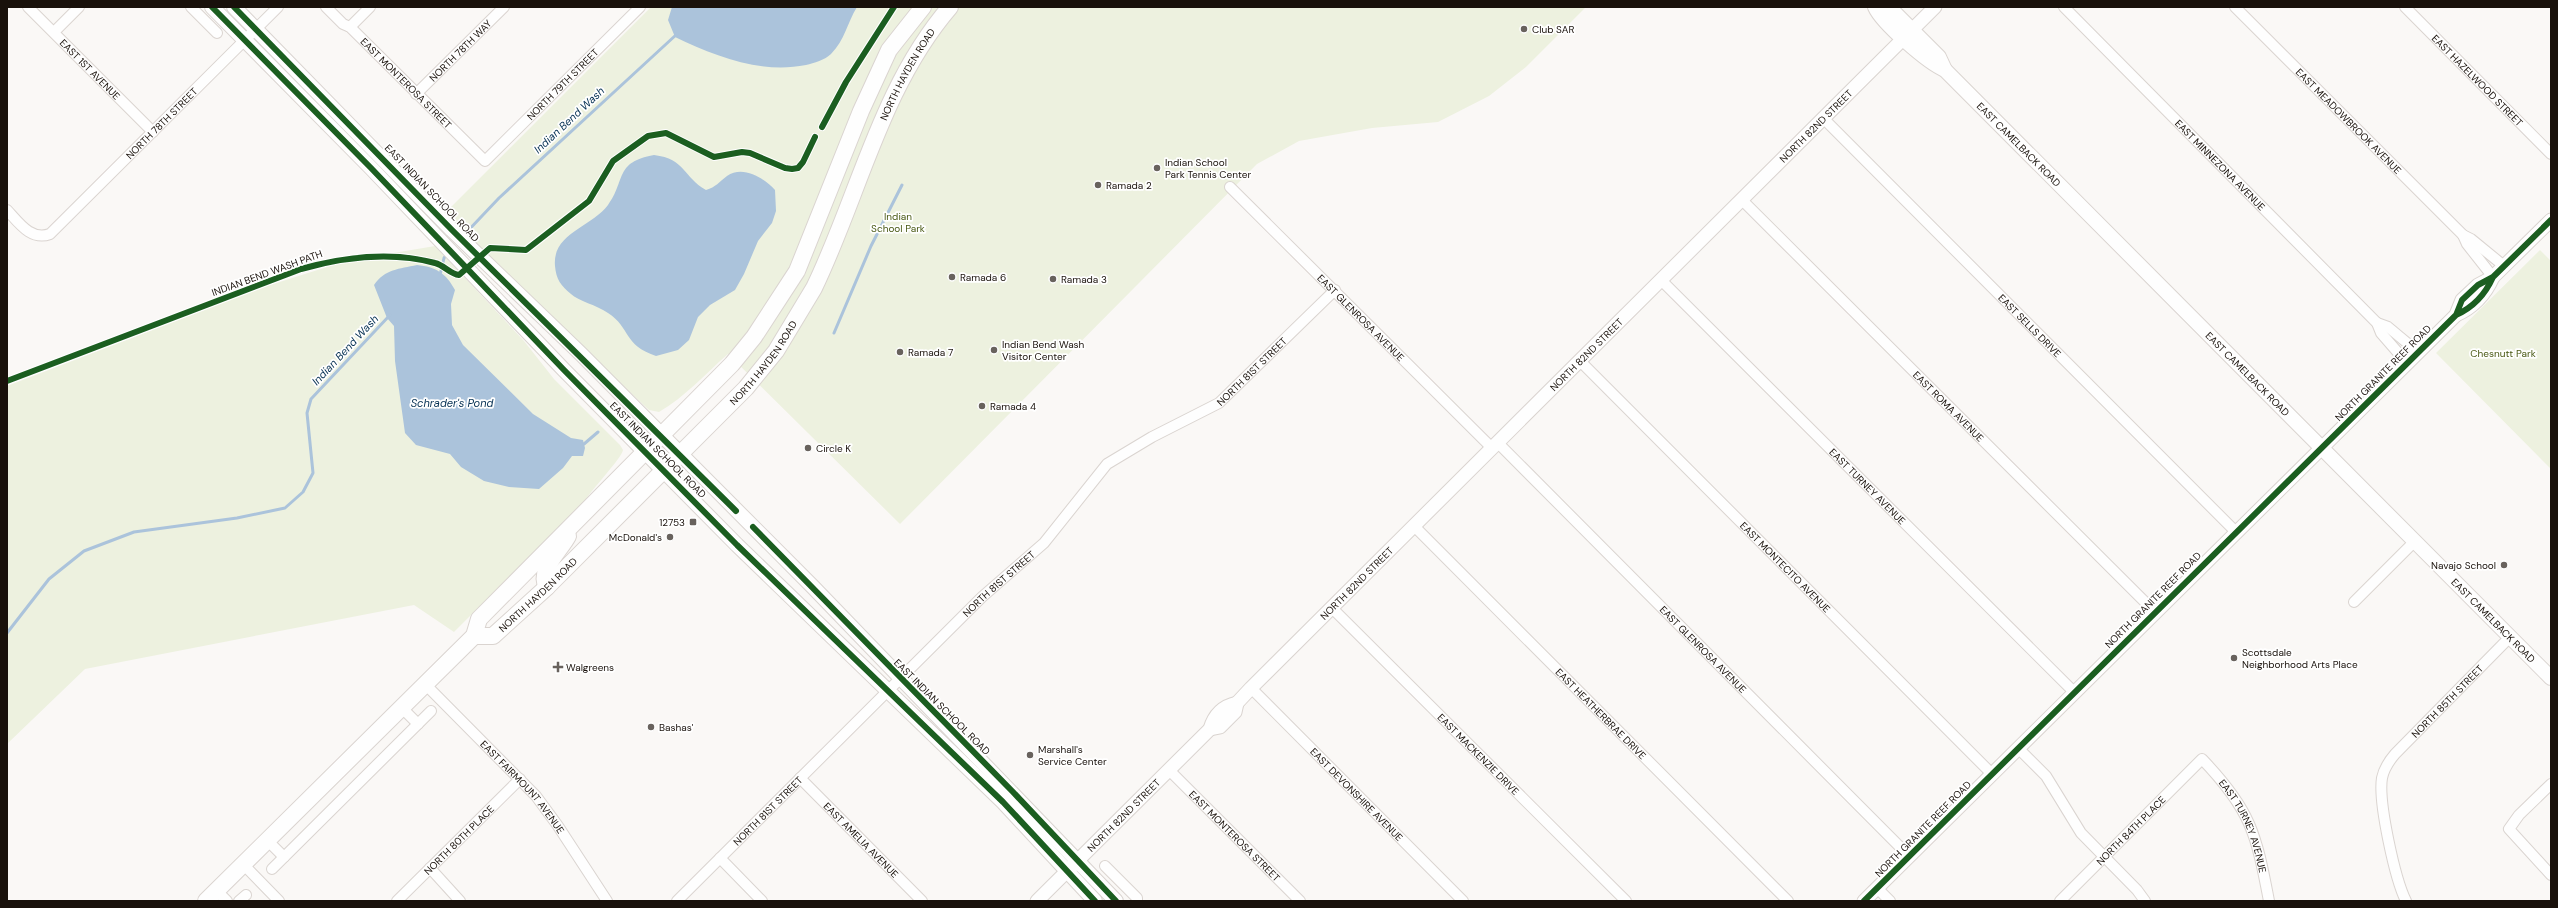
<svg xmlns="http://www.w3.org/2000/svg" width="2558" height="908" viewBox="0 0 2558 908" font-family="'DM Sans',sans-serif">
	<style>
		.green { fill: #edf1df }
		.water { fill: #abc3db }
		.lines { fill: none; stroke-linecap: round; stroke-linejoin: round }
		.stream { stroke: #abc3db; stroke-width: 3 }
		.minor-casing { stroke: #dad4d0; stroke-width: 12 }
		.tertiary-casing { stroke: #dad4d0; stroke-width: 15 }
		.secondary-casing { stroke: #dad4d0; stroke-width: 16 }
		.primary-casing { stroke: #dad4d0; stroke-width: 18 }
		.minor { stroke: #fefefe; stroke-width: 10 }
		.tertiary { stroke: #fefefe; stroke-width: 13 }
		.secondary { stroke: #fefefe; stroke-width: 14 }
		.primary { stroke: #fefefe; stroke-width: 16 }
		.cycleway-casing { stroke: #fff; stroke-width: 8 }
		.cycleway { stroke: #1b5e20; stroke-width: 6 }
		.poi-dot { fill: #68625d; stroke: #fff; stroke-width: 1.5 }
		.labels { text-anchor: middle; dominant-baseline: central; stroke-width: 3.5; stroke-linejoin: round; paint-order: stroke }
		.poi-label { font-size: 10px; fill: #19110b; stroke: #fff; text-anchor: start }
		.street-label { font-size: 10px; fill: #19110b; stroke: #fff }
		.park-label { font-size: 10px; fill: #495914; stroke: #fff }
		.water-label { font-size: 11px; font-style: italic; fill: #063153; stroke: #fff }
	</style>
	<rect width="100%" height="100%" fill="#faf8f6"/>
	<path class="green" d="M 651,7 L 1586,7 L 1526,67 L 1489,96 L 1438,122 L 1372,128 L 1299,141 L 1257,164 L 900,524 L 728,354 C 705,374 685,397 659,412 L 649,410 L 536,304 L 445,213 Z
		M 435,246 L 524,341 L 554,379 L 620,445 L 623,450 C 622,458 591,490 584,502 L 454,632 L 414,605 L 85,669 L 7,744 L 7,386 L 267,286 L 346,261 Z
		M 2540,250 L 2551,261 L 2551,469 L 2436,353 Z"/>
	<path class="water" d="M 672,7 L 857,7 C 847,23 845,40 831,54 C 825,60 814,63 806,65 C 760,74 715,56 675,37 L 668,20 Z
		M 654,155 C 686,159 683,177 706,190 C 716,187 719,182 727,176 C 743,165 764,178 775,190 L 776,211 L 772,223 L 758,241 L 744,274 L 735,290 L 710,305 L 698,317 L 689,340 L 678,350 L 656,356 C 623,345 631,328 608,313 C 597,305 578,301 571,294 C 561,286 556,279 555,266 C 552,233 592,227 608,205 C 626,181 614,162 654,155 Z
		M 417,265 C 436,267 446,273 455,290 L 451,304 L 452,325 L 463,345 L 533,414 L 571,438 L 583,440 L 585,448 L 583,456 L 572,456 L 563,468 L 539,489 L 509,487 L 484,481 L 461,467 L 450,454 L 416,445 L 405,433 L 395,361 L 394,326 L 387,318 L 374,285 C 385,269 399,269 417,265 Z"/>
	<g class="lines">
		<path class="stream" d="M 463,236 L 499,198 L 677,34
			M 440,275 L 444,258 L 447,254
			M 834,333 L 871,246 L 902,185
			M 584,444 L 598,432
			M 7,633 L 49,579 L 84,551 L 134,532 L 237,518 L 285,508 L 303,492 L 313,473 L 307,413 L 311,399 L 390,315"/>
		<defs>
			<g id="minor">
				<path id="s1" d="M 28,7 L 153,132"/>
				<path d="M 191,7 L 217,33"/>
				<path id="s2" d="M 326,7 L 343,24 L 350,27 L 485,161 L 640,7"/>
				<path id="s3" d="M 2064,7 L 2377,323 L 2381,333 L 2407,363"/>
				<path id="s4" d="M 2235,7 L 2463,235 L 2471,239 L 2504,266"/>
				<path id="s5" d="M 2405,7 L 2551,154"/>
				<path d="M 350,27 L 370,7"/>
				<path d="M 54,32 L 79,7"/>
				<path id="s6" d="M 416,94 L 504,7"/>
				<path id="s7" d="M 1823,118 L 2236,532"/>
				<path id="s8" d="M 1230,187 L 1492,448"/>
				<path id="s9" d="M 1742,200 L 2155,612"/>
				<path id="s10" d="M 7,210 C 19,223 31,241 50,234 L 278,7"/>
				<path d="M 2463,235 L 2467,244 L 2493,277"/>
				<path id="s11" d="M 1661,280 L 2074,692"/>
				<path d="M 2377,323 L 2388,327 L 2418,352"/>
				<path id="s12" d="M 1580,361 L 1992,774"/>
				<path id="s13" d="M 1498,443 L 1909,856"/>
				<path id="s14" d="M 1414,526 L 1788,901"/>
				<path d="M 2354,602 L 2415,541"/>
				<path id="s15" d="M 1332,608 L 1626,901"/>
				<path id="s16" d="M 425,684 L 536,796 L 558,826 L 607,901"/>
				<path id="s17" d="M 1251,688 L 1463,901"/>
				<path d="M 401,707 L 418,724"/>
				<path d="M 2018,748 L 2046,776 L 2081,833 L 2137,890 L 2145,901"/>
				<path id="s18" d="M 1169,770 L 1300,901"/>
				<path id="s19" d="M 800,778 L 922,901"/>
				<path d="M 2551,784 L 2519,815 L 2509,829 L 2551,875"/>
				<path d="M 267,840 L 284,857"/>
				<path d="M 720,858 L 762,901"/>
				<path d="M 243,864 L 279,901"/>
				<path d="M 1105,866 L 1137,898 L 1137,901"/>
				<path d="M 430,868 L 460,901"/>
				<path d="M 272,869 L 431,711"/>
				<path d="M 1877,888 L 1890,901"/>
				<path d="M 216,890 L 227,901"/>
				<path d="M 239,901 L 246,895"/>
				<path id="s20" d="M 397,901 L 520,779"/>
				<path id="s21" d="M 677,901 L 982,597 L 1044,543 L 1107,464 L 1152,437 L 1219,403 L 1335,290"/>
				<path id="s22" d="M 2060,901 L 2202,759 C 2251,810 2256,833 2269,901"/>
				<path id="s23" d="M 2406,901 C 2395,879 2378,802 2382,778 C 2384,768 2389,761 2395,754 L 2510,637"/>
			</g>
			<g id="tertiary">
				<path d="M 2456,315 C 2474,307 2485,295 2493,277"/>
				<path id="s24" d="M 1210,729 L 1220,727 L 1235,712 L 1237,703 L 1251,688 L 1935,7"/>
				<path id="s25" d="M 1037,901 L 1210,729 C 1214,715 1223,706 1237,703"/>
				<path d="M 1864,901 L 2456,315 L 2462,300 L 2478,285 L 2493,277 L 2551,220"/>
			</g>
			<g id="secondary">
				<path d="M 212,7 L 371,168 L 564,370 L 737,545 L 1003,802 L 1095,901"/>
				<path d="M 234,7 L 452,230 L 580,353 L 813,587 L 1116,901"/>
				<path id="s26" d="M 1875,7 C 1882,23 1928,63 1945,70 L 2551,678"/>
				<path d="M 1889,7 L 1939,57 L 1945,70"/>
			</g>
			<g id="primary">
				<path d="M 547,587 C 537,571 560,551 568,536"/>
				<path id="s27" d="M 474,636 L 493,636 L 547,587 L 746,388 L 776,351 L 814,288 C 859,195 881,87 950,7"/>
				<path d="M 206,901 L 474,636 L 479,619 L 732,364 L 754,337 L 797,271 L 861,111 L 889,50 L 923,7"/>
			</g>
		</defs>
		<use href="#minor" class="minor-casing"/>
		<use href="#tertiary" class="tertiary-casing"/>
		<use href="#secondary" class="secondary-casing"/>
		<use href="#primary" class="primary-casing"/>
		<use href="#minor" class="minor"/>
		<use href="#tertiary" class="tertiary"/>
		<use href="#secondary" class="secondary"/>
		<use href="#primary" class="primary"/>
		<defs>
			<path id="cycleway" d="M 212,7 L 371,168 L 564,370 L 737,545 L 1003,802 L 1095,901
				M 234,7 L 452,230 L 736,511
				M 822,127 L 846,82 L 894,7
				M 2456,315 C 2474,307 2485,295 2493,277
				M 7,381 L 301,269 C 344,257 390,251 435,263 C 444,265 450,274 459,275 L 490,248 L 526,250 L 589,201 L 613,161 L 648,136 L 666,133 L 714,157 L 742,152 L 750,153 L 785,168 L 792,169 L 798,168 L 803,162 L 815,137
				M 753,527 L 1013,792 L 1116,901
				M 1864,901 L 2456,315 L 2462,300 L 2478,285 L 2493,277 L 2551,220"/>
		</defs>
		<use href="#cycleway" class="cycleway-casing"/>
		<use href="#cycleway" class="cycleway"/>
	</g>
	<g class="poi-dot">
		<circle cx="1524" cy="29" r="4"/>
		<circle cx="1157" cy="168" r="4"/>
		<circle cx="1098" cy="185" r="4"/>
		<circle cx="952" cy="277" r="4"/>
		<circle cx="1053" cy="279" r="4"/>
		<circle cx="994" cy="350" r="4"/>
		<circle cx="900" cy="352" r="4"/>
		<circle cx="982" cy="406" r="4"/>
		<circle cx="808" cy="448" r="4"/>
		<rect x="689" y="518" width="8" height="8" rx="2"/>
		<circle cx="670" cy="537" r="4"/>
		<circle cx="2504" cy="565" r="4"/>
		<circle cx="2234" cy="658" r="4"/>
		<path d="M556 661h4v4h4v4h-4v4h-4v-4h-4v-4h4z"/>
		<circle cx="651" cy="727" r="4"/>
		<circle cx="1030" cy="755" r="4"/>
	</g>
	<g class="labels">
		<g class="poi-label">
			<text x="1532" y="29">Club SAR</text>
			<text x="1165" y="162">Indian School<tspan x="1165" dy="12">Park Tennis Center</tspan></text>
			<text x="1106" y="185">Ramada 2</text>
			<text x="960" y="277">Ramada 6</text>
			<text x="1061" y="279">Ramada 3</text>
			<text x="1002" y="344">Indian Bend Wash<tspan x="1002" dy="12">Visitor Center</tspan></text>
			<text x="908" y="352">Ramada 7</text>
			<text x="990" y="406">Ramada 4</text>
			<text x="816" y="448">Circle K</text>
			<text x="685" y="522" text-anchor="end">12753</text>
			<text x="662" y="537" text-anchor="end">McDonald's</text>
			<text x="2496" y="565" text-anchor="end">Navajo School</text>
			<text x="2242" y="652">Scottsdale<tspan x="2242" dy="12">Neighborhood Arts Place</tspan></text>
			<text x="566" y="667">Walgreens</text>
			<text x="659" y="727">Bashas'</text>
			<text x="1038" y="749">Marshall's<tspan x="1038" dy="12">Service Center</tspan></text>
		</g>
		<g class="street-label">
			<text stroke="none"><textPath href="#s6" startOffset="62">NORTH 78TH WAY</textPath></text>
			<text stroke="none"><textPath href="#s1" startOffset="88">EAST 1ST AVENUE</textPath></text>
			<text stroke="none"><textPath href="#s27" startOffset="728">NORTH HAYDEN ROAD</textPath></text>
			<text stroke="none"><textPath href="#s5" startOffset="103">EAST HAZELWOOD STREET</textPath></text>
			<text stroke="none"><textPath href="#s2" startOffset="111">EAST MONTEROSA STREET</textPath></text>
			<text stroke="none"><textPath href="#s2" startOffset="331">NORTH 79TH STREET</textPath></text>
			<text stroke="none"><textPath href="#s4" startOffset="161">EAST MEADOWBROOK AVENUE</textPath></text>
			<text stroke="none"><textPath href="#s10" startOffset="210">NORTH 78TH STREET</textPath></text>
			<text stroke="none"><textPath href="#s24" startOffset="858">NORTH 82ND STREET</textPath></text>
			<text stroke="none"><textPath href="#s26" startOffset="200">EAST CAMELBACK ROAD</textPath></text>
			<text stroke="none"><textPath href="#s3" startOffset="222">EAST MINNEZONA AVENUE</textPath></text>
			<text transform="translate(432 193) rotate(46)">EAST INDIAN SCHOOL ROAD</text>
			<text transform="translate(267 273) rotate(-20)">INDIAN BEND WASH PATH</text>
			<text stroke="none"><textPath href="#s8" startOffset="185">EAST GLENROSA AVENUE</textPath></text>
			<text stroke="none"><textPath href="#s7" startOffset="293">EAST SELLS DRIVE</textPath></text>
			<text stroke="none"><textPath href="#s24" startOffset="534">NORTH 82ND STREET</textPath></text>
			<text stroke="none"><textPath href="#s27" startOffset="404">NORTH HAYDEN ROAD</textPath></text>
			<text stroke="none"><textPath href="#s21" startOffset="787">NORTH 81ST STREET</textPath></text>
			<text transform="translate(2383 373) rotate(-45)">NORTH GRANITE REEF ROAD</text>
			<text stroke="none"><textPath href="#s26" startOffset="524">EAST CAMELBACK ROAD</textPath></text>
			<text stroke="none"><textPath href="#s9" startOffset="292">EAST ROMA AVENUE</textPath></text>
			<text transform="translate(658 450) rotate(45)">EAST INDIAN SCHOOL ROAD</text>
			<text stroke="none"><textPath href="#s11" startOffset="292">EAST TURNEY AVENUE</textPath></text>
			<text stroke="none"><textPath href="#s12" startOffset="291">EAST MONTECITO AVENUE</textPath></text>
			<text stroke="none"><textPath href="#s24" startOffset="210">NORTH 82ND STREET</textPath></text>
			<text stroke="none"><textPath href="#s21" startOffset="452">NORTH 81ST STREET</textPath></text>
			<text stroke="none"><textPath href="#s27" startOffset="80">NORTH HAYDEN ROAD</textPath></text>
			<text transform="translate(2153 600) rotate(-45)">NORTH GRANITE REEF ROAD</text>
			<text stroke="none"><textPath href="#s26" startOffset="872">EAST CAMELBACK ROAD</textPath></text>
			<text stroke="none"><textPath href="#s13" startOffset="291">EAST GLENROSA AVENUE</textPath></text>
			<text stroke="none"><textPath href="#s23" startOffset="228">NORTH 85TH STREET</textPath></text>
			<text transform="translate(942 707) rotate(45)">EAST INDIAN SCHOOL ROAD</text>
			<text stroke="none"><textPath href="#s14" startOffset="265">EAST HEATHERBRAE DRIVE</textPath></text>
			<text stroke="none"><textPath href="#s15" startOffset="207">EAST MACKENZIE DRIVE</textPath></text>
			<text stroke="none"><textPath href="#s16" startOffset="142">EAST FAIRMOUNT AVENUE</textPath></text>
			<text stroke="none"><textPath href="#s17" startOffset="150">EAST DEVONSHIRE AVENUE</textPath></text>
			<text stroke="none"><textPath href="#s21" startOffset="128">NORTH 81ST STREET</textPath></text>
			<text stroke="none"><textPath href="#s25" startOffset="122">NORTH 82ND STREET</textPath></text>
			<text stroke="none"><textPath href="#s22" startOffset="281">EAST TURNEY AVENUE</textPath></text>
			<text transform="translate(1923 829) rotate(-45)">NORTH GRANITE REEF ROAD</text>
			<text stroke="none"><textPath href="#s22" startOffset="100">NORTH 84TH PLACE</textPath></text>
			<text stroke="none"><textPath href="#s18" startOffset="93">EAST MONTEROSA STREET</textPath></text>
			<text stroke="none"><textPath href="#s20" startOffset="87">NORTH 80TH PLACE</textPath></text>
			<text stroke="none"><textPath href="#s19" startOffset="87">EAST AMELIA AVENUE</textPath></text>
		</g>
		<g class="park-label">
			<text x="898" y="216">Indian<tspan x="898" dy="12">School Park</tspan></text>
			<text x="2503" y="353">Chesnutt Park</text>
		</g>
		<g class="water-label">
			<text transform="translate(569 120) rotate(-43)">Indian Bend Wash</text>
			<text transform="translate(345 350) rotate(-47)">Indian Bend Wash</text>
			<text x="452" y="403">Schrader's Pond</text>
		</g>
	</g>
	<rect width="2558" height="908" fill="none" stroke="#19110b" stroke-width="16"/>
</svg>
